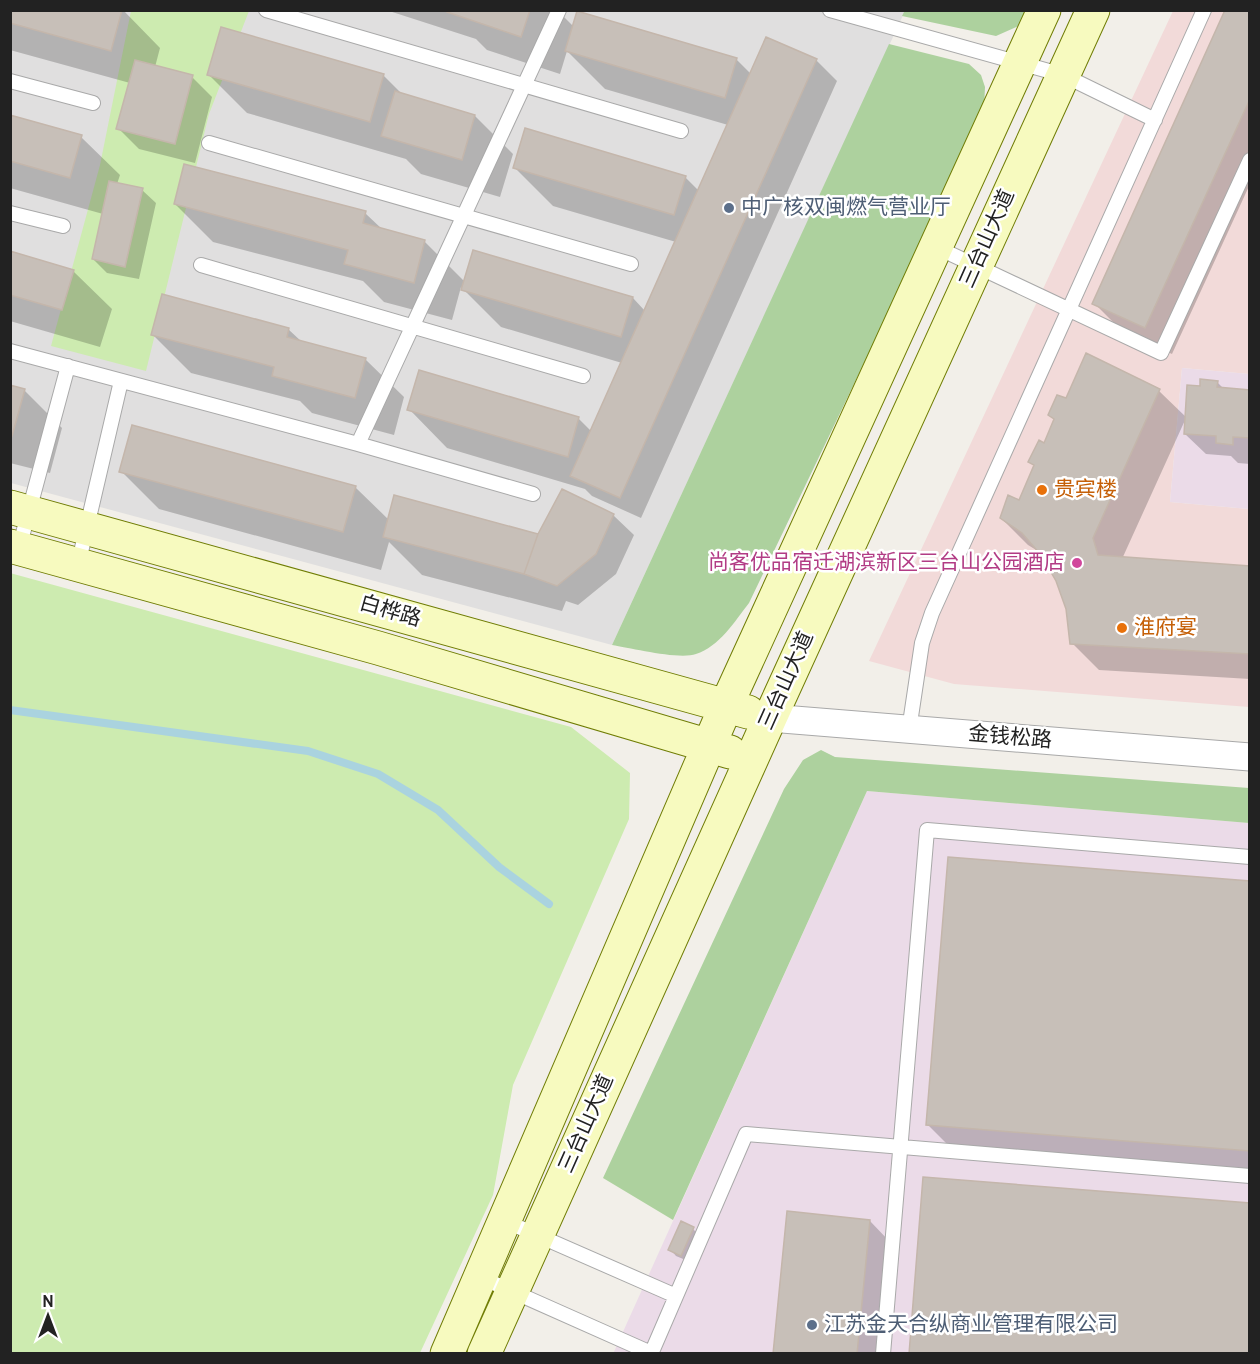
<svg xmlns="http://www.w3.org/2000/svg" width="1260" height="1364" viewBox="0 0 1260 1364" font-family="Overpass,'Noto Sans SC',sans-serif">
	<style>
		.residential { fill: #e0dfdf }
		.commercial { fill: #f2dad9 }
		.industrial { fill: #ebdbe8 }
		.grass { fill: #cdebb0 }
		.forest { fill: #add19e }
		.shadow { fill: #0003 }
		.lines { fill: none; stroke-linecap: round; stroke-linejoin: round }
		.stream { stroke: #aad3df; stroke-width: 8 }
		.building { fill: #c7bfb8; stroke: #c4b6ab; stroke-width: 1.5 }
		.lane-casing { stroke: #a9a9a9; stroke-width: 16 }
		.street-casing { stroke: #a9a9a9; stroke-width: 29 }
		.secondary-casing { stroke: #707d05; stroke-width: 35 }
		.lane { stroke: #fff; stroke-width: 14 }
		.street { stroke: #fff; stroke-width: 27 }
		.secondary { stroke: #f7fabf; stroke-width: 33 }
		.service-dot { fill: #5c6f8a; stroke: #fff; stroke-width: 2 }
		.food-dot { fill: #e8710a; stroke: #fff; stroke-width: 2 }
		.hotel-dot { fill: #d1479c; stroke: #fff; stroke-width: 2 }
		.labels { text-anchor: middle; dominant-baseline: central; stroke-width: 5; stroke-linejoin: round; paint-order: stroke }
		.service-label { font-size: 21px; fill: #4e5e75; stroke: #fff; text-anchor: start }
		.street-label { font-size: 21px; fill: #222; stroke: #fff }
		.food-label { font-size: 21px; fill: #c56008; stroke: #fff; text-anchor: start }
		.hotel-label { font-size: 21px; fill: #b23c85; stroke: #fff; text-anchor: end }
	</style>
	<rect width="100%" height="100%" fill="#f2efe9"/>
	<path class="residential" d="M 10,11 L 905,11 L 612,645 L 11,483 Z"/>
	<path class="commercial" d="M 1173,11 L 1249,11 L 1249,374 L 1182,368 L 1170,502 L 1249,509 L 1249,707 L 954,684 L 869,661 Z"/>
	<path class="industrial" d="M 1182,368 L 1249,374 L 1249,509 L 1170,502 Z
		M 867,791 L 1249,823 L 1249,1353 L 613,1354 Z"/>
	<path class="grass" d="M 131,11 L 249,11 L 209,114 L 146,371 L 51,346 L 100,165 Z
		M 10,573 L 571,727 L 630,773 L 629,819 L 513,1085 L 493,1195 L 420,1353 L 11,1353 Z"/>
	<path class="forest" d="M 905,10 L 1027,11 L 1021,25 L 996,36 L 902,16 Z
		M 889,44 L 969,64 L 981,75 L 985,87 L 984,109 L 981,119 L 749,603 C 735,621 719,647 696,654 C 679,660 631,648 612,645 Z
		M 821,750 L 835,757 L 1249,788 L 1249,823 L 867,791 L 673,1220 L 603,1178 L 784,789 L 803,760 Z"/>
	<path class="shadow" d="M 10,10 L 123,10 L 160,48 L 155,67 L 192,77 L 212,97 L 195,163 L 139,149 L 118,128 L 130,83 L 10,50 Z
		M 386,10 L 557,10 L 574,27 L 736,59 L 751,74 L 816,60 L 837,81 L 641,518 L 592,496 L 585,489 L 447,448 L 409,409 L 579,419 L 591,431 L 622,363 L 501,327 L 461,287 L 452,320 L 384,302 L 363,281 L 213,242 L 175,204 L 365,213 L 383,230 L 424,241 L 465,282 L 633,298 L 645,311 L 676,242 L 553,206 L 515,168 L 685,177 L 699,191 L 728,125 L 605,89 L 567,51 L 560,74 L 487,50 L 476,39 Z
		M 1250,10 L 1250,184 L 1172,354 L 1121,330 L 1094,303 Z
		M 209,75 L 383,75 L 403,95 L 475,116 L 513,154 L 500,197 L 421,174 L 406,159 L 247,113 Z
		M 10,117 L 81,137 L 120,175 L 117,184 L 142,190 L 156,203 L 139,279 L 107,273 L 93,259 L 103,214 L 10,188 Z
		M 10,253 L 73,271 L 112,309 L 100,347 L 10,321 Z
		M 288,329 L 302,342 L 365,359 L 404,397 L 394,435 L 312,413 L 300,401 L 191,373 L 153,335 Z
		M 1087,355 L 1159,391 L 1187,418 L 1201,387 L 1217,382 L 1224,389 L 1250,391 L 1250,464 L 1238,463 L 1231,456 L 1206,454 L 1185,434 L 1186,418 L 1122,559 L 1250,568 L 1250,679 L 1099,670 L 1072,643 L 1067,609 L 1057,581 L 1041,553 L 1028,545 L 1001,518 L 1019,502 L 1035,466 L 1030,461 L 1045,445 L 1055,420 L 1049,415 L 1066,400 Z
		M 10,387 L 24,390 L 62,428 L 50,473 L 10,463 Z
		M 121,471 L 355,487 L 389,520 L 539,536 L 613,515 L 634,535 L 616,574 L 578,605 L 566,601 L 562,611 L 422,575 L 389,542 L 381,570 L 159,509 Z
		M 1250,882 L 1250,1170 L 948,1145 L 928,1125 Z
		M 870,1221 L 890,1242 L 879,1354 L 774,1354 Z
		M 693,1229 L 699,1235 L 688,1261 L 676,1256 L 670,1249 Z"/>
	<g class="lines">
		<path class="stream" d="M 10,710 L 308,751 L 378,774 L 438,810 L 499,867 L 549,904"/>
	</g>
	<path class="building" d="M 10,10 L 122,10 L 111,51 L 10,23 Z
		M 448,10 L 530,10 L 521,37 L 447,12 Z
		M 1225,10 L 1250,10 L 1250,99 L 1145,328 L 1092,304 Z
		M 577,11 L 737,58 L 725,98 L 565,51 Z
		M 221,27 L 384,74 L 370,122 L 207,75 Z
		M 766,37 L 817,59 L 620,498 L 570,476 Z
		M 135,60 L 193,75 L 175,144 L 116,129 Z
		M 395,91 L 475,115 L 462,160 L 381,136 Z
		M 10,115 L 82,135 L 70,178 L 10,161 Z
		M 525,128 L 686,176 L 674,215 L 513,168 Z
		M 184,164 L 366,211 L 363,223 L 425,240 L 414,283 L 344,264 L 348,250 L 174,204 Z
		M 109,181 L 143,188 L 125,267 L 92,259 Z
		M 473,250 L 633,297 L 621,337 L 461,290 Z
		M 10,251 L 74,270 L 62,310 L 10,295 Z
		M 162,294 L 289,328 L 287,337 L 366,358 L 355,398 L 272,376 L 274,367 L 151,335 Z
		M 1086,353 L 1160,389 L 1093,538 L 1098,555 L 1250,566 L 1250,654 L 1070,644 L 1066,609 L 1056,581 L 1041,555 L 1022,533 L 1000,518 L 1008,495 L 1019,500 L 1034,465 L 1028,462 L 1039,440 L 1044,443 L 1054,419 L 1048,415 L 1057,395 L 1066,398 Z
		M 419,370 L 579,417 L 568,457 L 407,410 Z
		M 1200,379 L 1218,381 L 1217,387 L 1250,390 L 1250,438 L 1233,437 L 1233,445 L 1216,443 L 1216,436 L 1184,434 L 1187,385 L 1200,386 Z
		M 10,385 L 25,389 L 12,436 L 10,436 Z
		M 132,425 L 356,486 L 343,532 L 119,472 Z
		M 562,489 L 614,514 L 596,554 L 557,586 L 524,574 L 538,534 Z
		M 394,495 L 538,534 L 524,574 L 383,537 Z
		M 948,857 L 1250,881 L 1250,1151 L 926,1125 Z
		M 923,1177 L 1250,1203 L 1250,1354 L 909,1354 Z
		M 787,1211 L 870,1220 L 857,1354 L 773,1354 Z
		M 681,1221 L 694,1227 L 681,1256 L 668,1250 Z"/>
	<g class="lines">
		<defs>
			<path id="lane" d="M 266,10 L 681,131
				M 830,10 L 1063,75 L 1155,120
				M 10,81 L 93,103
				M 209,143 L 631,264
				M 10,213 L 63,226
				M 936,247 L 1161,353 L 1250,160
				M 201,265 L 583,376
				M 10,351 L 358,444 L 559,10
				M 358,444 L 533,494
				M 19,548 L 68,366
				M 78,565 L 121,381
				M 909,730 L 922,643 L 932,613 L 1204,10
				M 505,1221 L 676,1296
				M 480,1277 L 651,1353
				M 651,1354 L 746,1134 L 1250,1176
				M 883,1354 L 927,830 L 1250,857"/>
			<path id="street" d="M 770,718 L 1250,757"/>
			<path id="secondary" d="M 10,507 L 748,712
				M 10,546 L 378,648 L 730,752
				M 447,1354 L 726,706 L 1044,10
				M 484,1354 L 770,718 L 1093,10"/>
		</defs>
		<use href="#lane" class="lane-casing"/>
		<use href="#street" class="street-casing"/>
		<use href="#secondary" class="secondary-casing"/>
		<use href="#lane" class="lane"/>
		<use href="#street" class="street"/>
		<use href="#secondary" class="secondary"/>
	</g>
	<g class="service-dot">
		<circle cx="729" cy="208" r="6"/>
		<circle cx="812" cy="1325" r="6"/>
	</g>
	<g class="food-dot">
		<circle cx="1042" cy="490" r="6"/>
		<circle cx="1122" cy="628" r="6"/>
	</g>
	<circle class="hotel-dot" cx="1077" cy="563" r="6"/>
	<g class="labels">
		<g class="service-label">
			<text x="741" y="208">中广核双闽燃气营业厅</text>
			<text x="824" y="1325">江苏金天合纵商业管理有限公司</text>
		</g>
		<g class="street-label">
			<text transform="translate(988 239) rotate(-66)">三台山大道</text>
			<text transform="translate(390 612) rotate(16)">白桦路</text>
			<text transform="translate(787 681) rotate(-66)">三台山大道</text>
			<text transform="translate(1010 738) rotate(5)">金钱松路</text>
			<text transform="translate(587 1124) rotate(-66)">三台山大道</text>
		</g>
		<g class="food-label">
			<text x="1054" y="490">贵宾楼</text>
			<text x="1134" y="628">淮府宴</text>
		</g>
		<g class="hotel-label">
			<text x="1065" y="563">尚客优品宿迁湖滨新区三台山公园酒店</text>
		</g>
	</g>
	<rect width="1260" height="1364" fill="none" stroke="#222222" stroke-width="24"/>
	<g transform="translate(48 1316)" stroke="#ffffff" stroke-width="4.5" paint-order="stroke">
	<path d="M0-4.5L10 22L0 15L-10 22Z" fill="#222222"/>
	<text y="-9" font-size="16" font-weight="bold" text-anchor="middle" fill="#222222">N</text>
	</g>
</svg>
